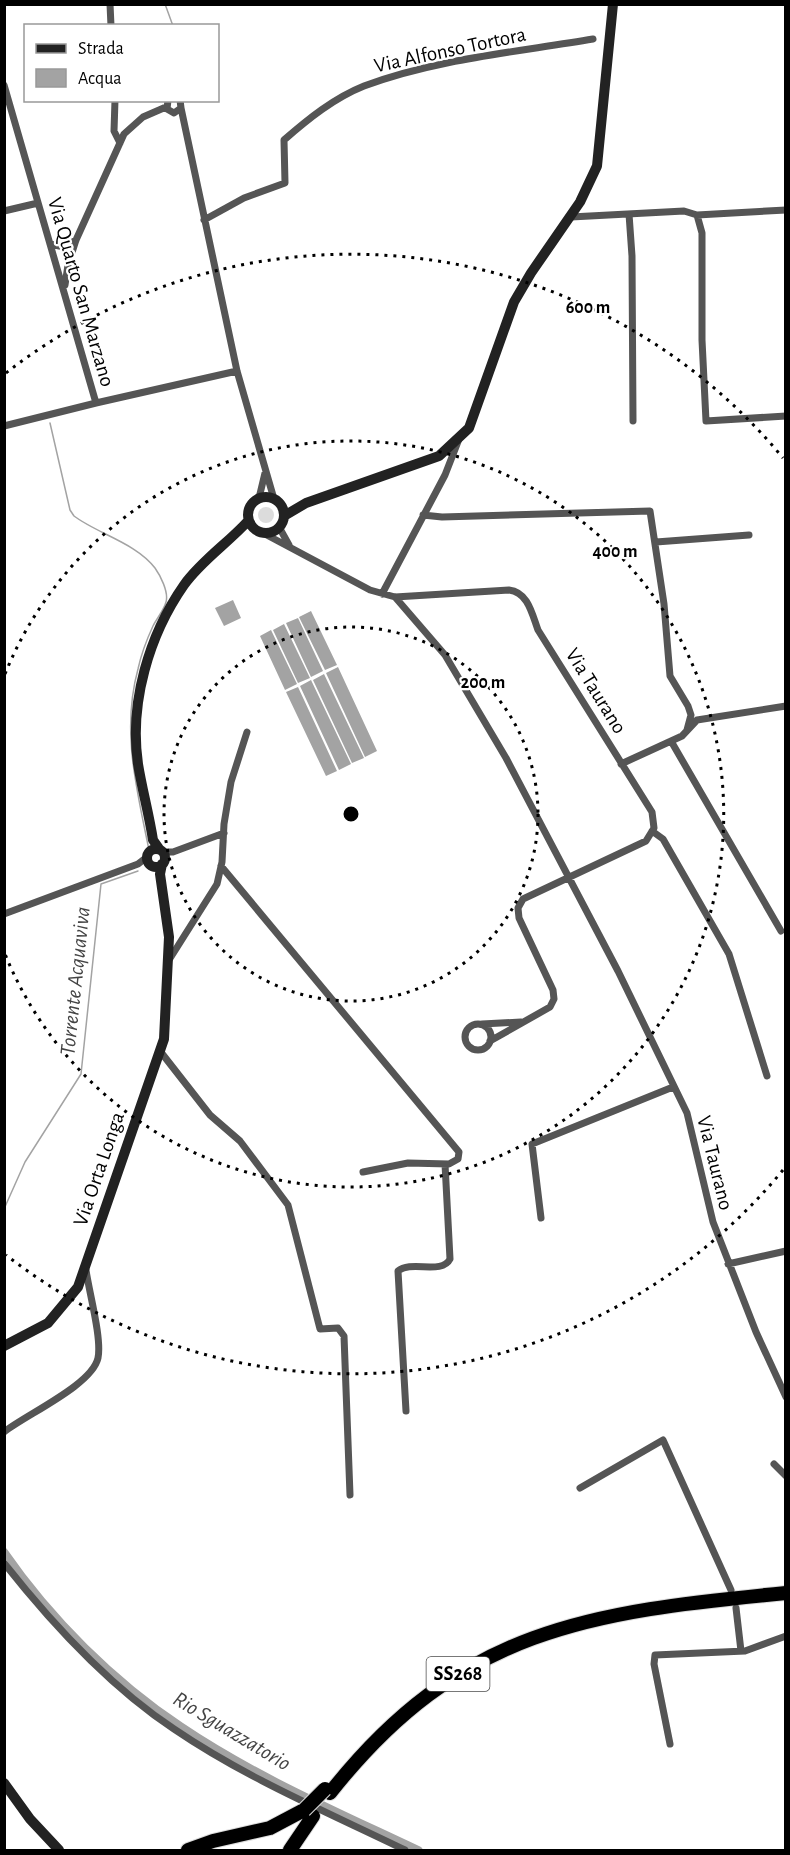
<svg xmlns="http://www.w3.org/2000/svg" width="790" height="1855" viewBox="0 0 790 1855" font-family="'Alegreya Sans',sans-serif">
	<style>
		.green { fill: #dcdcdc }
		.water { fill: #a3a3a3 }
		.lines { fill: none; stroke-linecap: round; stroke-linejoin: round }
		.stream { stroke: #a3a3a3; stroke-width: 1.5 }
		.canal { stroke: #a3a3a3; stroke-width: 7 }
		.highway-casing { stroke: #dbdbdb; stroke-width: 16 }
		.street { stroke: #555; stroke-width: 7 }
		.secondary { stroke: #222; stroke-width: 10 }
		.highway { stroke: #000; stroke-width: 14 }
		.highway-bridge-casing { stroke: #dbdbdb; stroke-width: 16; stroke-linecap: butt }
		.highway-bridge { stroke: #000; stroke-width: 14 }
		.ring { fill: none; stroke: #000; stroke-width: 3; stroke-dasharray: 3 6 }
		.labels { text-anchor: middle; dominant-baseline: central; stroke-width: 4.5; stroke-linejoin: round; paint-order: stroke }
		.shield { fill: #fff; stroke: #4c4c4c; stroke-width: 1.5 }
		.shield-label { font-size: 20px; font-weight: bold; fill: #000 }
		.street-label { font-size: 21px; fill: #000; stroke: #fff }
		.water-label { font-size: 22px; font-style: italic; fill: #444; stroke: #fff }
		.centre { fill: #000; stroke: #fff; stroke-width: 3 }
		.ring-label { font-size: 18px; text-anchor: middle; font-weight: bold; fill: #000; stroke: #fff; stroke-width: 4.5; stroke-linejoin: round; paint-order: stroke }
	</style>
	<rect width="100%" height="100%" fill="#fff"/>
	<path class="green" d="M258 515a8 8 0 1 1 16 0a8 8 0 1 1-16 0Z"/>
	<path class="water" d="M 233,600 L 241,618 L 224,626 L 215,608 Z
		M 311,611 L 337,665 L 325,670 L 299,617 Z
		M 298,618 L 323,671 L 311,677 L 286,623 Z
		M 284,624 L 310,678 L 298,683 L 273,630 Z
		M 271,630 L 297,684 L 285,690 L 260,636 Z
		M 338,667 L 377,751 L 365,757 L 326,673 Z
		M 324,674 L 364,758 L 352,763 L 313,680 Z
		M 311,680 L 351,764 L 339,770 L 300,686 Z
		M 298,687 L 337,771 L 326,776 L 286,692 Z"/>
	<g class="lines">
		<path class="stream" d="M 165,4 L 173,26
			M 160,100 L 160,101
			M 50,423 L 70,510 L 74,516 C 98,534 136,543 155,568 C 160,575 169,592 166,602 C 164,610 157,618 153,626 C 147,639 141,655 138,669 C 121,731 137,790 149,850
			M 4,1209 L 25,1162 L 81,1074 L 101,884 L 138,871"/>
		<path class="canal" d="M 4,1551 C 51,1619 114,1681 181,1726 C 255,1776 339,1812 419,1850"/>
		<defs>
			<path id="highway" d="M 330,1793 C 460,1628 589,1612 786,1593
				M 188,1850 L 213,1841 L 270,1828 L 304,1810
				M 290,1850 L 313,1816"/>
		</defs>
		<use href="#highway" class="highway-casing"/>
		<path class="street" d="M 110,4 L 111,26
			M 4,85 L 96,403 L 237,371
			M 115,100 L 114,131 L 120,143
			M 168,100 L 167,109 L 174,113 L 181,108 L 180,100
			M 181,108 L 237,371 L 274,499
			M 4,211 L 38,203
			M 629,214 L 632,256 L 633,421
			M 697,215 L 786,210
			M 571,217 L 684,211 L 697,215 L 702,233 L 702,340 L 706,421 L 786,416
			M 204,220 L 244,198 L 285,183 L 284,140 C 308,119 334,98 364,86 C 436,59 517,52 593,39
			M 50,244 L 64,247 L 76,240
			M 65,285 L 68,265 L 76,240 L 124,134 L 143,117 L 166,107
			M 4,426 L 96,403
			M 259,498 L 265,473
			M 423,515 L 442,517 L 650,511 L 664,604 L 670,676 L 688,706 L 691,715 L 687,730
			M 279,527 L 289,545
			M 263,533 L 370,590 L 395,597 L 509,590 C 528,592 532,614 538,630 L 652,812 L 654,828 L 646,841 L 523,899 L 518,908 L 519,918 L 553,990 L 554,999 L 550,1007 L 490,1041
			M 656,542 L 749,535
			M 382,594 L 445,475 L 459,439
			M 395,597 L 445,655 L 506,758 L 618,971 L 687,1113 L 713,1222 L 756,1332 L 786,1397
			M 671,741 L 781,931
			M 621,764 L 682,736 L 697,720 L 786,706
			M 652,831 L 663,839 L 729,954 L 767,1076
			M 162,852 L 173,852 L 224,833
			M 221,866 L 459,1152 L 458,1159 L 449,1164 L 408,1163 L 363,1172
			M 4,914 L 138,864 L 147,857
			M 169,960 L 217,884 L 222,862 L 224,824 L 231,782 L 247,732
			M 482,1024 L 521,1022
			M465 1037a13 13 0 1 1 26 0a13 13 0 1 1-26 0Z
			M 160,1051 L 210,1115 L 240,1141 L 288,1205 L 320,1329 L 338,1328 L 344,1336 L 350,1495
			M 541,1218 L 532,1144 L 673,1087
			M 728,1264 L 786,1251
			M 406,1411 L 398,1271 C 411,1260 442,1275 450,1259 L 445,1164
			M 4,1432 C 27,1414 92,1385 98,1358 C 102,1338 89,1292 86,1270
			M 774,1464 L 786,1476
			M 580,1488 L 663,1440 L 731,1590
			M 4,1563 C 53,1625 109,1686 174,1729 C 246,1778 327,1812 405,1850
			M 736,1608 L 741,1651
			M 670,1744 L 654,1664 L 655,1655 L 745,1651 L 786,1636"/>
		<path class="secondary" d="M248 515a18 18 0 1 1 36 0a18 18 0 1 1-36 0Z
			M 284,516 L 306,503 L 439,456 L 469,428 L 514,302 L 531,273 L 580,202 L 597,166 L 613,4
			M147 858a9 9 0 1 1 18 0a9 9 0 1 1-18 0Z
			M 160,850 L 153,840 C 149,814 142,789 138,764 C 129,703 149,635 184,585 C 201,561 228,543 248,521
			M 4,1346 L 48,1323 L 78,1287 L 164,1039 L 169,937 L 160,874 L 162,864
			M 4,1783 L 30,1819 L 59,1850"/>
		<use href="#highway" class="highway"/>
		<defs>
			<path id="highway-bridge" d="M 304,1810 L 325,1789"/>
		</defs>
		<use href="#highway-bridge" class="highway-bridge-casing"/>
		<use href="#highway-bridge" class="highway-bridge"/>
	</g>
	<g class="ring">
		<circle cx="351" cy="814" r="187"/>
		<path d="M5 674A373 373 0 1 1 5 954"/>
		<path d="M783 1170A560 560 0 0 1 6 1255M6 373A560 560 0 0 1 783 458"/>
	</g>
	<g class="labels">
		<rect class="shield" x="426.5" y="1657" width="63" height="34" rx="4.5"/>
		<g class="shield-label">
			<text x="458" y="1674">SS268</text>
		</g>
		<g class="street-label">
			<text transform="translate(450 50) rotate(-12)">Via Alfonso Tortora</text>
			<text transform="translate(81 292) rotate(74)">Via Quarto San Marzano</text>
			<text transform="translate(596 691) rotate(58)">Via Taurano</text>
			<text transform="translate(715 1163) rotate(76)">Via Taurano</text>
			<text transform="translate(99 1169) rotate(-71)">Via Orta Longa</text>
		</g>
		<g class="water-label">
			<text transform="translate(75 981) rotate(-84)">Torrente Acquaviva</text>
			<text transform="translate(232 1731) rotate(31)">Rio Sguazzatorio</text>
		</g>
	</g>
	<circle cx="351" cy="814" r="9" class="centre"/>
	<g class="ring-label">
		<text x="588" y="313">600 m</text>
		<text x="615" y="557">400 m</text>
		<text x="483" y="688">200 m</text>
	</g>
	<rect width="790" height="1855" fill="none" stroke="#000000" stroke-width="12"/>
	<rect x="24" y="24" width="195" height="78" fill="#ffffff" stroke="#999999" stroke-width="1.5"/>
	<rect x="36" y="44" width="30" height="9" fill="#222222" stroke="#999999" stroke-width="1.5"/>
	<text x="78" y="54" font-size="18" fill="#000000">Strada</text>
	<rect x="36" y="69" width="30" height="18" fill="#a3a3a3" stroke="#999999" stroke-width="1.5"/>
	<text x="78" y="84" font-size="18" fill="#000000">Acqua</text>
</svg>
